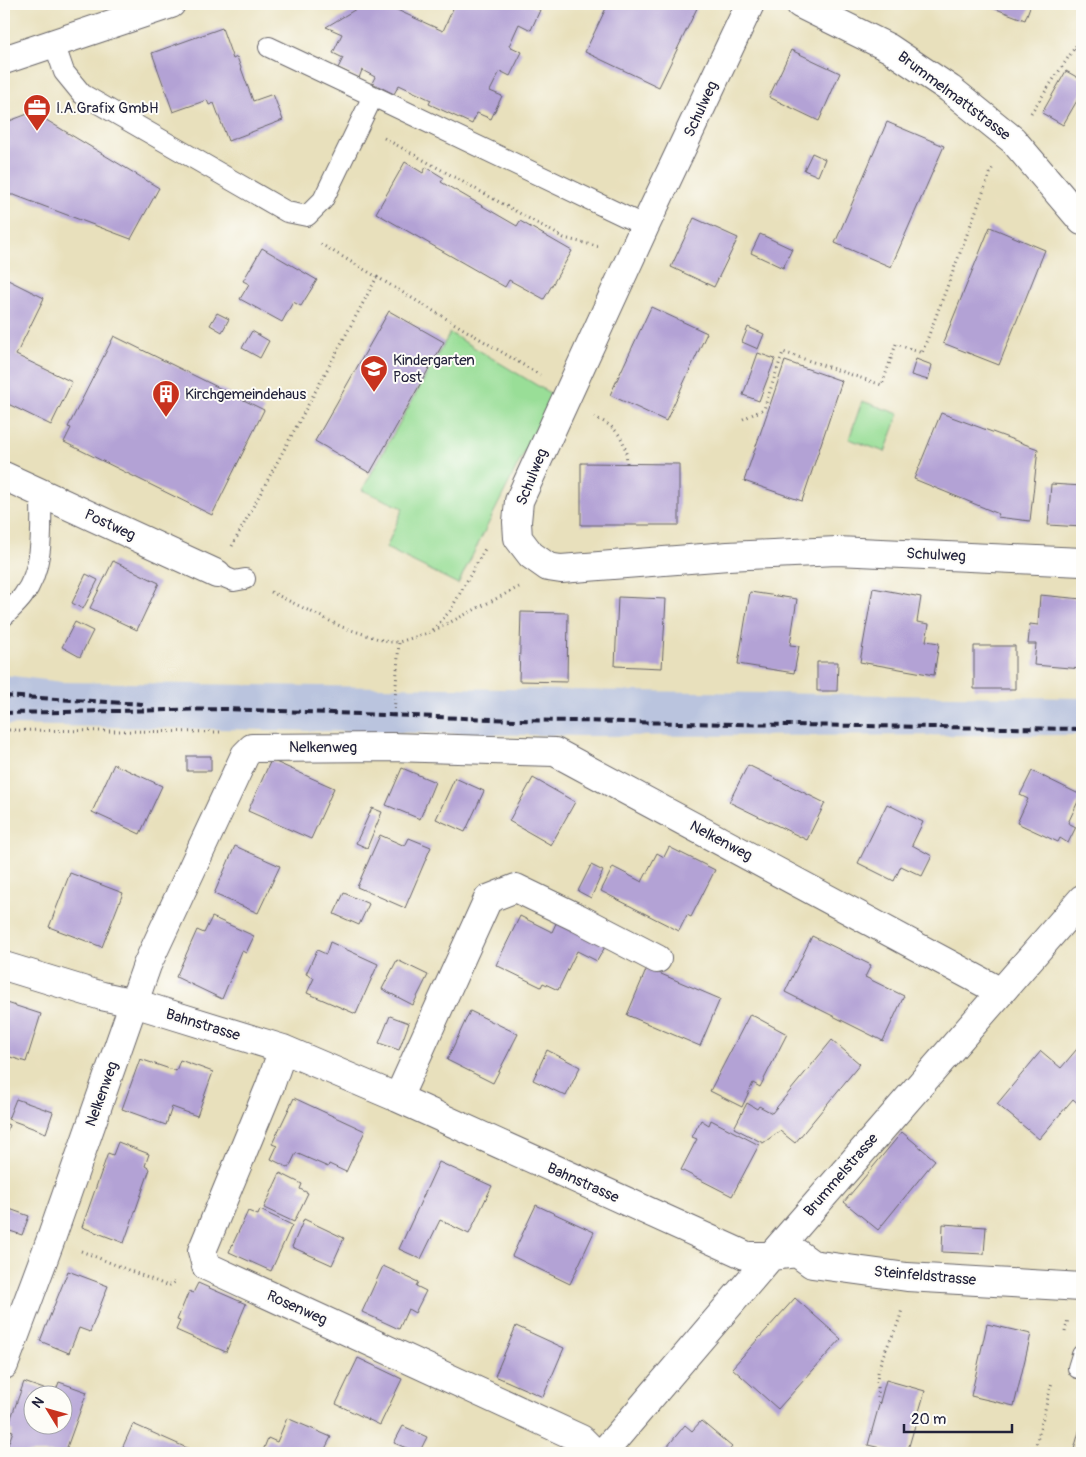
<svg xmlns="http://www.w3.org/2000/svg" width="1086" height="1457" viewBox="0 0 1086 1457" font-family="Pangolin,sans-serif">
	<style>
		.industrial { fill: #bac4de }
		.green { fill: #99de97; stroke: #5e8069 }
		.building { fill: #b3a2d5; fill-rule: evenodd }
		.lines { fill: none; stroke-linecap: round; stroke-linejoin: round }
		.lane-casing { stroke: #676468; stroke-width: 22 }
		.street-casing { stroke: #676468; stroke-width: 30 }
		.secondary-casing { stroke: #676468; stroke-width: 30 }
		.path { stroke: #676468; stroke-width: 3; stroke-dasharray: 1 4; stroke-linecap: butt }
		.lane { stroke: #fff; stroke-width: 20 }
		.street { stroke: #fff; stroke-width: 28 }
		.secondary { stroke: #fff; stroke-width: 28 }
		.rail { stroke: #22223b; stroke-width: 4; stroke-dasharray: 8 4; stroke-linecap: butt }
		.labels { text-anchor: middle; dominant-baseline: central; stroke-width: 4; stroke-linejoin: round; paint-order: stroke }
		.street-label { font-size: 15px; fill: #22223b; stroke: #fdfcf7 }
		.poi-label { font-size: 15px; fill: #22223b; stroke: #fdfcf7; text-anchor: start }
	</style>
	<rect width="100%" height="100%" fill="#fdfcf7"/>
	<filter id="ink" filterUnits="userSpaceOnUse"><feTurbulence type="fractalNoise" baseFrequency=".02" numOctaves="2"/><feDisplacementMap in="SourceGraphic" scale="10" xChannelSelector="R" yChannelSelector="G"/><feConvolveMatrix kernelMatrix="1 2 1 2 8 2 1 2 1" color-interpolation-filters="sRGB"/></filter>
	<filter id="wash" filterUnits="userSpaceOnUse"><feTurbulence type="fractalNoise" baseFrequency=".0096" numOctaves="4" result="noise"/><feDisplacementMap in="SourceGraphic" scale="20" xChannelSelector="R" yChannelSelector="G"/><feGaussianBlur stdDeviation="1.12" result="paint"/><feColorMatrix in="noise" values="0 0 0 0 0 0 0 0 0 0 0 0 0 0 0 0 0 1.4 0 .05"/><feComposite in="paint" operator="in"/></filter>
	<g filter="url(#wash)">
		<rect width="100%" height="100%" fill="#e8e0bc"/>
		<path class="industrial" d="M 4,675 L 63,682 L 1082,698 L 1082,735 L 583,736 L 4,725 Z"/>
		<path class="green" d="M 450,333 L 553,395 L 458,584 L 386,548 L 403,508 L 362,490 Z
			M 862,401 L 899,414 L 885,452 L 849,439 Z"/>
		<g id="blocks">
			<path class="building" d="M 359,4 L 384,4 L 443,31 L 455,4 L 530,4 L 529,5 L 540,10 L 531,30 L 519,24 L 509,46 L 522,52 L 510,76 L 500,71 L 490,91 L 502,96 L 491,119 L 477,113 L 472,124 L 429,104 L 431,100 L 399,85 L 394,94 L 372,83 L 375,77 L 362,70 L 359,78 L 338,68 L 343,58 L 333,53 L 342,34 L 326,27 L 356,9 Z
				M 608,4 L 699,4 L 659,87 L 585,52 Z
				M 983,4 L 1031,4 L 1025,20 Z
				M 222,28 L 233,59 L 237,57 L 253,101 L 273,94 L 283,120 L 228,141 L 214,103 L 209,105 L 207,100 L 173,112 L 152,53 Z
				M 791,50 L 840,73 L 819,121 L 769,97 Z
				M 1066,71 L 1082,80 L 1082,92 L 1063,125 L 1042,113 Z
				M 33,112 L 159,188 L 131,239 L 14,195 L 4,195 L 4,123 Z
				M 887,122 L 944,146 L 891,267 L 835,243 Z
				M 812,153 L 825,159 L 818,176 L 804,170 Z
				M 405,162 L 423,173 L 426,167 L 444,178 L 441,182 L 517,226 L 520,221 L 572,251 L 544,299 L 509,280 L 505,287 L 376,213 Z
				M 694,218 L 738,238 L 714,287 L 671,267 Z
				M 990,227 L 1045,250 L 999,365 L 943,343 Z
				M 760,234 L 792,249 L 783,268 L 751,253 Z
				M 262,248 L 317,280 L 301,306 L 293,302 L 282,322 L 240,299 L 249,284 L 243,281 Z
				M 4,278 L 44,298 L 16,355 L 72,382 L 51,425 L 4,402 Z
				M 651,307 L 707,333 L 666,421 L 610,395 Z
				M 389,311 L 444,342 L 370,473 L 315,441 Z
				M 217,313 L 229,319 L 222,332 L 210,325 Z
				M 748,327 L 764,334 L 758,349 L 742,342 Z
				M 252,331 L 269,341 L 260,358 L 242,348 Z
				M 114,336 L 264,410 L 212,515 L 64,442 L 71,428 L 68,427 Z
				M 758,353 L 775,359 L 759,401 L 743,395 Z
				M 916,359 L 932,365 L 928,380 L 911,375 Z
				M 785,361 L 842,381 L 802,501 L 744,481 Z
				M 941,413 L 1038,449 L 1030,521 L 997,517 L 999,514 L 914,479 Z
				M 581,463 L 679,464 L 679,525 L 581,525 Z
				M 1051,484 L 1082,486 L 1082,527 L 1048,525 Z
				M 113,561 L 159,583 L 137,630 L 90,608 Z
				M 86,574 L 98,580 L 83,609 L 72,603 Z
				M 873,588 L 921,597 L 917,622 L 929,624 L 926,641 L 939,643 L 934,675 L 860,662 Z
				M 750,592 L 797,599 L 790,645 L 799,646 L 794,673 L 738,664 Z
				M 1040,595 L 1082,599 L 1082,669 L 1034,665 L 1036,644 L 1028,644 L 1030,624 L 1038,625 Z
				M 618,597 L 666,599 L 662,668 L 615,666 Z
				M 521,612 L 568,613 L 567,682 L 519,681 Z
				M 75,622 L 93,631 L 80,657 L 62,647 Z
				M 974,646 L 1015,646 L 1015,689 L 974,689 Z
				M 817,662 L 838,662 L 837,691 L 817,691 Z
				M 187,756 L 211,756 L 211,771 L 187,771 Z
				M 271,760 L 334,788 L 311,839 L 248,811 Z
				M 114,764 L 162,786 L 140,834 L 92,812 Z
				M 748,765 L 825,803 L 807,840 L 729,802 Z
				M 402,768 L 435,782 L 420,819 L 386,805 Z
				M 1032,771 L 1081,795 L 1068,823 L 1076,827 L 1068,843 L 1060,838 L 1058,842 L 1017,823 L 1028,799 L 1020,795 Z
				M 455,778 L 484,791 L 465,832 L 436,819 Z
				M 533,778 L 575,802 L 551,845 L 509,821 Z
				M 887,804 L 923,822 L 912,845 L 932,856 L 922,876 L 901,866 L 894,881 L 858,863 Z
				M 372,808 L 382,812 L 367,848 L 356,843 Z
				M 380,835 L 405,846 L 409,838 L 431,847 L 405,908 L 357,887 Z
				M 235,846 L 280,866 L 258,913 L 214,894 Z
				M 669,847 L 715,870 L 691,917 L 687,915 L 679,931 L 601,891 L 613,867 L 642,882 L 657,853 L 664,857 Z
				M 591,865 L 603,871 L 591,898 L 578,891 Z
				M 70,873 L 123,893 L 102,947 L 49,927 Z
				M 344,893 L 369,904 L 359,925 L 334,914 Z
				M 520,916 L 552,932 L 558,919 L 606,945 L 597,961 L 577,951 L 558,990 L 543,983 L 541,987 L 496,965 Z
				M 212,917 L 254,936 L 246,953 L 242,951 L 222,999 L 176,977 L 197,930 L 204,933 Z
				M 812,936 L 871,965 L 865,977 L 904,996 L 883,1041 L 785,992 Z
				M 330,942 L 378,964 L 356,1014 L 307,993 L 314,978 L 306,974 L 317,950 L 326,954 Z
				M 397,960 L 428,975 L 413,1005 L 382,989 Z
				M 647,968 L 720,999 L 700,1046 L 627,1015 Z
				M 4,1002 L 41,1014 L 26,1062 L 4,1055 Z
				M 470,1011 L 518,1034 L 493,1083 L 447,1060 Z
				M 750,1014 L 787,1034 L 760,1087 L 753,1083 L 742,1107 L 710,1091 Z
				M 390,1016 L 409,1023 L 399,1050 L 379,1043 Z
				M 832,1040 L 860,1064 L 795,1143 L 780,1131 L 763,1143 L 734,1128 L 747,1103 L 757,1109 L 759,1106 L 772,1113 Z
				M 1082,1043 L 1082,1107 L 1073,1099 L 1039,1139 L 997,1104 L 1041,1051 L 1061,1068 Z
				M 547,1050 L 580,1067 L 566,1096 L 533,1080 Z
				M 140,1059 L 176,1071 L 180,1060 L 213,1072 L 197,1116 L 172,1107 L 166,1125 L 122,1109 Z
				M 294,1098 L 365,1131 L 346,1172 L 329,1164 L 328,1167 L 296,1153 L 289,1168 L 271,1159 L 277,1146 L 272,1144 Z
				M 16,1099 L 53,1112 L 46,1133 L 8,1119 Z
				M 701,1120 L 709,1125 L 711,1120 L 759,1145 L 732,1196 L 681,1170 L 697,1139 L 692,1137 Z
				M 4,1123 L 9,1125 L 4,1139 Z
				M 902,1132 L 935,1160 L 878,1230 L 844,1202 Z
				M 118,1142 L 149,1154 L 145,1166 L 150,1169 L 124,1243 L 82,1227 L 108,1153 L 113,1155 Z
				M 439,1162 L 492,1186 L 469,1234 L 440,1220 L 421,1259 L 399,1249 Z
				M 280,1173 L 302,1184 L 300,1189 L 308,1193 L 294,1222 L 264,1208 Z
				M 536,1205 L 594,1232 L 570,1284 L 512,1256 Z
				M 4,1207 L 29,1216 L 22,1235 L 4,1229 Z
				M 260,1210 L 292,1225 L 271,1271 L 229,1252 L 248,1211 L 258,1215 Z
				M 304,1219 L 344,1238 L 332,1265 L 292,1247 Z
				M 943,1224 L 986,1227 L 984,1254 L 942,1252 Z
				M 383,1266 L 418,1282 L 416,1286 L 426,1291 L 415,1313 L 408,1309 L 399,1329 L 362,1312 Z
				M 68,1271 L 108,1286 L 90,1332 L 79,1328 L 69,1353 L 40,1341 Z
				M 198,1283 L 246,1304 L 226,1352 L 176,1330 L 180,1321 L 177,1320 L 189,1291 L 193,1293 Z
				M 795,1298 L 841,1339 L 778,1409 L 732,1368 Z
				M 987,1324 L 1031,1334 L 1014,1406 L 971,1396 Z
				M 516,1326 L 564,1348 L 543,1397 L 495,1376 Z
				M 358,1358 L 402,1379 L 380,1425 L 336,1404 Z
				M 886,1380 L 925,1391 L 907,1453 L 901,1453 L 868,1445 Z
				M 24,1382 L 55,1393 L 59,1382 L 87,1392 L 66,1450 L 74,1453 L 5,1453 L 13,1431 L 7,1429 ZM 32,1394 L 62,1394 L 62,1424 L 32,1424 Z
				M 287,1418 L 331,1437 L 323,1453 L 262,1453 L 268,1438 L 277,1442 Z
				M 701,1421 L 732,1447 L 727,1453 L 662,1453 L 685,1425 L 692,1431 Z
				M 1082,1421 L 1082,1453 L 1073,1453 Z
				M 133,1424 L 196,1452 L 196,1453 L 120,1453 Z
				M 403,1426 L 427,1437 L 419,1453 L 394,1443 Z"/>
		</g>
	</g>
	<g filter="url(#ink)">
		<use href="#blocks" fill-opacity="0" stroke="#676468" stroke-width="1"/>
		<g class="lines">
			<defs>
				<path id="lane" d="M 54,43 L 64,72 L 82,94 L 287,212 L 307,216 L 323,200 L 373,96 L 645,226
					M 269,47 L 373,96
					M 217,574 L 234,581 L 245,579
					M 4,616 C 10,610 18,603 23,596 C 45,567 41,527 41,493
					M 1078,1368 L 1082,1355"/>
				<path id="street" d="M 750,4 L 645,226 L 519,501 L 517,522 L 518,538 L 531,555 L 548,567 L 561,569 L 728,556 L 837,551 L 1082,562
					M 800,4 L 889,48 L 950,89 L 1013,140 L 1082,221
					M 4,476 L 217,574
					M 4,966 L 102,996 L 134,1003 L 283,1049 L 398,1098 L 747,1256 L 771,1256 L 797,1253 L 812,1264 L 907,1277 L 1082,1287
					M 283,1049 L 270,1086 L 202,1251 L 206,1266 L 581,1439 L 595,1453
					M 398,1098 L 488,899 L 516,888 L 578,918 L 657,959
					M 4,1365 L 51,1239 L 147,965 L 245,755 L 252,748 L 391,747 L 555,752 L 1001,992
					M 603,1453 L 771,1256 L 1082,899"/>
				<path id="secondary" d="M 4,60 L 171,4"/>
			</defs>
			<use href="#lane" class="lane-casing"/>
			<use href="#street" class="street-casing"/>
			<use href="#secondary" class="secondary-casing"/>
			<path class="path" d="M 1075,48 L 1082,62
				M 1031,113 L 1082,37
				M 384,138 L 564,238 L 600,247
				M 377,277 L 540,375
				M 594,417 C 617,427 626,438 627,464
				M 743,419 L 764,409 L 783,352 L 882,385 L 896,344 L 922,353 L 993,166
				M 232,546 L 377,277 L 319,243
				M 271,592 L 342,627 L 388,642 L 399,642 L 431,632 L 519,587
				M 433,630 L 450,611 L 486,547
				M 394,714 L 399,642
				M 4,730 L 221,732
				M 81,1251 L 168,1286 L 177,1281
				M 1065,1332 L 1068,1319
				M 879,1403 C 870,1360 894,1345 902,1309
				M 1034,1453 L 1052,1382"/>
			<use href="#lane" class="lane"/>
			<use href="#street" class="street"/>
			<use href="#secondary" class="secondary"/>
			<path class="rail" d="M 4,696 L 143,704
				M 4,713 L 226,709 L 517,720 L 789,725 L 1082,729"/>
		</g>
	</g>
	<defs>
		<symbol id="office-pin" viewBox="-11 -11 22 30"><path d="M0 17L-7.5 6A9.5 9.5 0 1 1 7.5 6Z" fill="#c8321e" stroke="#fdfcf7"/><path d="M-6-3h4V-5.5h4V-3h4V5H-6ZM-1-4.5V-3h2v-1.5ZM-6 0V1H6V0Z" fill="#fff"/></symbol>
		<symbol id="school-pin" viewBox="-11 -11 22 30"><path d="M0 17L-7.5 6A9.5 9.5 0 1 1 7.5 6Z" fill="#c8321e" stroke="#fdfcf7"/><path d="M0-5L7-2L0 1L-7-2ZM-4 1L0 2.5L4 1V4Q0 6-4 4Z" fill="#fff"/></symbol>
		<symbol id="building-pin" viewBox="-11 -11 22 30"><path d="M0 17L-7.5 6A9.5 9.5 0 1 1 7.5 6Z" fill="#c8321e" stroke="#fdfcf7"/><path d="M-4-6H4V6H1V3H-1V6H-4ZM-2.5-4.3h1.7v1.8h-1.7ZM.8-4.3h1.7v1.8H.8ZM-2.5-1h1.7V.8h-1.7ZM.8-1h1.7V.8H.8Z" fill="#fff"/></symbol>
	</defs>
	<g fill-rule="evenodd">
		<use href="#office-pin" x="21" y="92" width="32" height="43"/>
		<use href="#school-pin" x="358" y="353" width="32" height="43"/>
		<use href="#building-pin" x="150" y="378" width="32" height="43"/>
	</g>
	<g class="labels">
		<g class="street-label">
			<text transform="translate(954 96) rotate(37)">Brummelmattstrasse</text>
			<text transform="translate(701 109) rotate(-65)">Schulweg</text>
			<text transform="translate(532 477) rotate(-68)">Schulweg</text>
			<text transform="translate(110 525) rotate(25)">Postweg</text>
			<text transform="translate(936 555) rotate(3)">Schulweg</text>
			<text x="323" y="747">Nelkenweg</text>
			<text transform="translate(721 841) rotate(28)">Nelkenweg</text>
			<text transform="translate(203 1025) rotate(17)">Bahnstrasse</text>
			<text transform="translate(102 1094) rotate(-70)">Nelkenweg</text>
			<text transform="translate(841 1175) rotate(-49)">Brummelstrasse</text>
			<text transform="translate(583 1183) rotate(24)">Bahnstrasse</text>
			<text transform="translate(925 1276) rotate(5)">Steinfeldstrasse</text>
			<text transform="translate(297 1308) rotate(24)">Rosenweg</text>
		</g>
		<g class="poi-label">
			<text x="56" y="108">I.A.Grafix GmbH</text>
			<text x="393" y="360">Kindergarten<tspan x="393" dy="17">Post</tspan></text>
			<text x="185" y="394">Kirchgemeindehaus</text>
		</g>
	</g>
	<rect width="1086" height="1457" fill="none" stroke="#fdfcf7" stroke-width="20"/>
	<g transform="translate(48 1410) rotate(307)"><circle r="24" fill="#fdfcf7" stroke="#a5a5ac"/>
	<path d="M0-4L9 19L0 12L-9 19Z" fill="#c8321e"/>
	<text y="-8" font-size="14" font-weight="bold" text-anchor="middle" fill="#22223b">N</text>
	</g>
	<path d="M904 1424v8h108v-8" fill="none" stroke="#22223b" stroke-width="2.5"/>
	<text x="911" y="1424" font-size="15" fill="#22223b" stroke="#fdfcf7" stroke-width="4" paint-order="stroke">20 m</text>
</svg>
